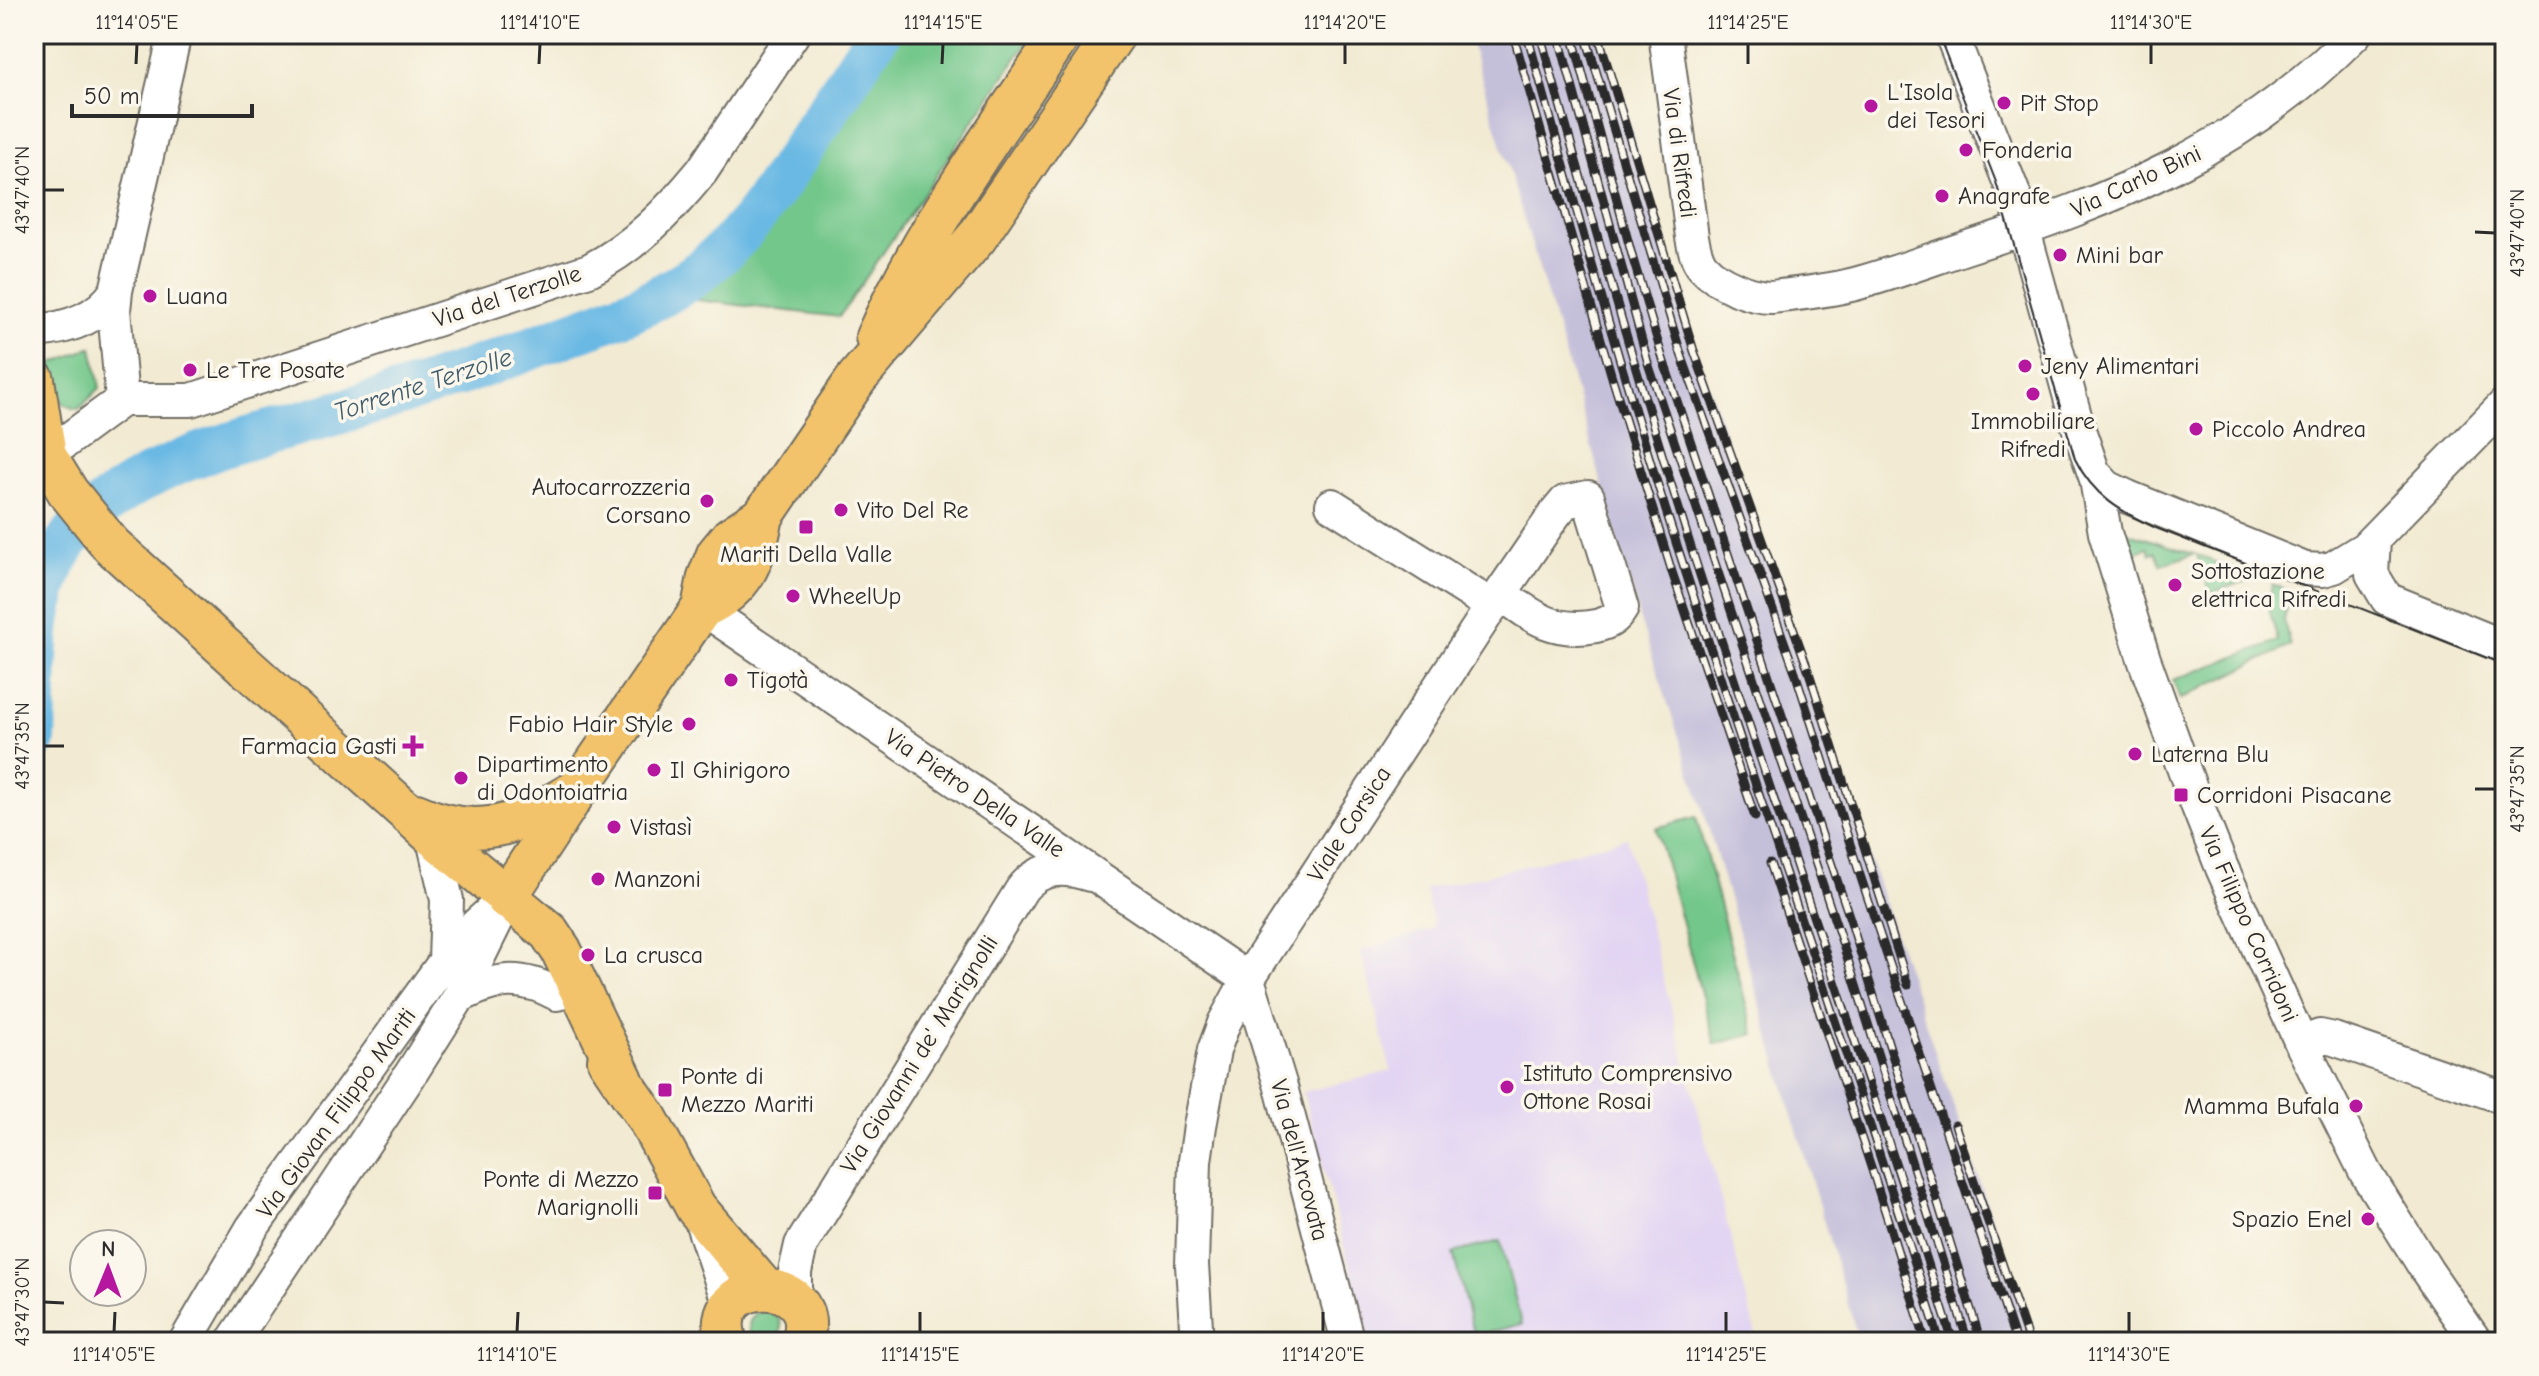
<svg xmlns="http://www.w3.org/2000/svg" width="2539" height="1376" viewBox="0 0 2539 1376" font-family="'Comic Neue',sans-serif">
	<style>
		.built { fill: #e2d4f3 }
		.industrial { fill: #c5c0da }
		.green { fill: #73c78b; stroke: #4f795b; stroke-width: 2 }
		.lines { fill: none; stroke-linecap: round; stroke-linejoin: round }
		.river { stroke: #6ab9e4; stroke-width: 44 }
		.minor-casing { stroke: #716e65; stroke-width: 36 }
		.major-casing { stroke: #716e65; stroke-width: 44 }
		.minor { stroke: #fff; stroke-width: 32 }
		.major { stroke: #f2c36a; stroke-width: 40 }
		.tram { stroke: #2b2b2b; stroke-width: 2 }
		.rail-casing { stroke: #2b2b2b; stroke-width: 9 }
		.rail { stroke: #fbf7ec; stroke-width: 6; stroke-dasharray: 18; stroke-linecap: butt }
		.ticks { fill: none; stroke: #2b2b2b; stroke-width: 3 }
		.poi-dot { fill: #b5179e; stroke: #fbf7ec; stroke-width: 3 }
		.labels { text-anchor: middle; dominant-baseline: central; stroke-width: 7; stroke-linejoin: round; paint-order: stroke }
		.poi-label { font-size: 24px; fill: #2b2b2b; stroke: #fbf7ec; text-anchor: start }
		.street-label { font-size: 24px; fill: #2b2b2b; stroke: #fbf7ec }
		.water-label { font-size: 26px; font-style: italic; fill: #415d6c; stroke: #fbf7ec }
		.neatline { fill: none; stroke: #2b2b2b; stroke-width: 3 }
		.ticks-label { font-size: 20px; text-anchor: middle; fill: #2b2b2b }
	</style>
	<rect width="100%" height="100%" fill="#fbf7ec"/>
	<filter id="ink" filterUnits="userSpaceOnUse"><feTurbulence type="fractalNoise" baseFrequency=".0125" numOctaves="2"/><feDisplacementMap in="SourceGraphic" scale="16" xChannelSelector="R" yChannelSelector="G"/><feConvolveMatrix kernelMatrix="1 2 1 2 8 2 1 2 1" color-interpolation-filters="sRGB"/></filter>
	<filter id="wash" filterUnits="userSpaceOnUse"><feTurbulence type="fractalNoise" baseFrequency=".006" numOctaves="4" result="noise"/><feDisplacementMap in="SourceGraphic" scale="32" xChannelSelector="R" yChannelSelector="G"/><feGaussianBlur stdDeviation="1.8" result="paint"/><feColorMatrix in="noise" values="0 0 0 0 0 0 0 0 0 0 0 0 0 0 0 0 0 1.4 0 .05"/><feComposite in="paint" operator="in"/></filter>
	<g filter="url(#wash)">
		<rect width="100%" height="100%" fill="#f2ead2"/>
		<path class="built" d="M 1627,838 L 1758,1342 L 1370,1342 L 1303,1092 L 1391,1071 L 1361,951 L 1434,928 L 1425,889 L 1521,867 Z"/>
		<path class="industrial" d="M 1468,34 L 1604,34 L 1678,296 L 2034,1342 L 1859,1342 L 1703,809 L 1639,617 L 1574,384 Z"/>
		<path class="green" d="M 892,34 L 1033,34 L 839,317 L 696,300 Z
			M 92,347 L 100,388 L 79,409 C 56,408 53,384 46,366 Z
			M 2114,528 L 2194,554 L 2161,565 L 2156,552 L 2150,554 L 2148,548 L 2124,556 Z
			M 2197,555 L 2255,578 L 2211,593 Z
			M 2272,584 L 2291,592 L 2284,620 L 2290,646 L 2180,699 L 2173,680 L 2278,641 L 2268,605 Z
			M 1696,817 L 1754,1034 L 1715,1044 L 1656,828 Z
			M 1500,1241 L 1522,1324 L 1474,1336 L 1453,1253 Z
			M749 1327a16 16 0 1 1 32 0a16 16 0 1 1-32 0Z"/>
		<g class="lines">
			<path class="river" d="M 34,739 C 36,683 31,605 59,555 C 114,458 279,433 378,401 C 441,381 504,359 566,335 C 610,319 653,304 692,277 C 740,243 766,203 798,155 C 825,115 851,74 878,34"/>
		</g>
	</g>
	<g filter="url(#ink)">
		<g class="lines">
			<defs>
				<path id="minor" d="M 1665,34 L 1692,237 C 1694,247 1696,259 1703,267 C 1717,283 1750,297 1771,297 C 1799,294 1828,291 1855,284 C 1892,274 1929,260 1965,248 C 2115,200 2242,149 2355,34
					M 1951,34 L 2014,194 L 2079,430 L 2096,479 L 2105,533 L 2144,659 L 2192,792 L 2222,868 L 2301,1043 L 2366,1173 L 2427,1271 L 2476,1342
					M 34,331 C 66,329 98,319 116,291
					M 122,400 L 191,400 L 589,270 C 635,247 670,210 702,171 L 793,34
					M 122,400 L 114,310 L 116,291 L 175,34
					M 38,439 L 46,456 L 122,400
					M 2094,473 L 2107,487 L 2128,497 L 2305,569 L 2323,570 L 2334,567 L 2365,548 L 2505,404
					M 1332,505 L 1492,606
					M 2374,540 L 2372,574 L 2387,599 L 2505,647
					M 702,608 L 1248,979
					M 432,835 L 447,900 L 445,961
					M 1248,979 L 1281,1087 L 1348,1342
					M 459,997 C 496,978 519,974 557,994
					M 2301,1043 L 2320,1036 L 2334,1039 L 2505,1098
					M 700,1218 L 730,1308
					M 795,1302 L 795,1272 L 801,1245 L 1022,889 C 1040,866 1064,867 1090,875
					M 185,1342 L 252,1228 L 445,961 L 476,925 L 506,898
					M 232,1342 L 410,1075 L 459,997 L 499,916
					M 1197,1342 L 1192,1265 L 1195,1161 L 1200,1126 L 1214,1050 L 1224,1023 L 1248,979 L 1492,606 L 1555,514 L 1565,502 L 1588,497 L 1622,608 C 1615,620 1608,623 1596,626 C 1554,634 1533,617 1501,594"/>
				<path id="major" d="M 876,337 C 924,228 995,133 1061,34
					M 34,380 L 46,456 L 68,492 L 111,545 L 432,835 L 549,932 L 561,950 L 623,1080
					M 702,608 C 745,589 755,560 763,516
					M 416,814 C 475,841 518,826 570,794
					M 506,898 L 577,790 L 702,608 L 708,577 L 717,554 L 731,537 L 763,516 L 857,378 L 977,237 L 1115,34
					M 608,1060 L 647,1118 L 696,1208 L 764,1288
					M 727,1342 C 702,1274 826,1271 802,1342"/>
			</defs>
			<use href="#minor" class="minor-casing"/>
			<use href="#major" class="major-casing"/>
			<use href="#minor" class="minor"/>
			<use href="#major" class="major"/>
			<path class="tram" d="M 1938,34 L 1996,182 L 2075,459 C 2093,496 2121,512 2156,528 L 2505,665
				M 2498,34 L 2505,41"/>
			<defs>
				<path id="rail" d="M 1513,34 L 1611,374 L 1672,572 L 1755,817
					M 1527,34 C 1577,213 1627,393 1685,570 C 1768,828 1859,1083 1940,1342
					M 1540,34 C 1590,211 1640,388 1696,563 C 1780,823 1871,1081 1953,1342
					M 1558,34 L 1648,363 L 1848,960 L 1968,1342
					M 1572,34 L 1633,259 L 1663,359 L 1850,919 L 1981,1342
					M 1585,34 L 1681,354 L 1794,669 L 1861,878 L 2016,1342
					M 1598,34 L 1694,351 L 1807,666 L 1908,985
					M 1770,863 L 1874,1176 L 1926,1342
					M 1955,1125 L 2029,1342"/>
			</defs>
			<use href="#rail" class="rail-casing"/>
			<use href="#rail" class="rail"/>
		</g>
	</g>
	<path class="ticks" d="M 136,64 L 137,44M 539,64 L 540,44M 942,64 L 943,44M 1345,64 L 1345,44M 1748,64 L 1748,44M 2151,64 L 2151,44M 44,190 L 64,190M 2475,232 L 2495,233M 44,746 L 64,746M 2475,789 L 2495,789M 44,1302 L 64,1303M 114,1332 L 115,1312M 517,1332 L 518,1312M 920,1332 L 920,1312M 1323,1332 L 1323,1312M 1726,1332 L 1726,1312M 2129,1332 L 2129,1312"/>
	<g class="poi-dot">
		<circle cx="2004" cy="103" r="8"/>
		<circle cx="1871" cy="106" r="8"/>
		<circle cx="1966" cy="150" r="8"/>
		<circle cx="1942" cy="196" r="8"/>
		<circle cx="2060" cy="255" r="8"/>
		<circle cx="150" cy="296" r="8"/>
		<circle cx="2025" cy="366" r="8"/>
		<circle cx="190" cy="370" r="8"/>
		<circle cx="2033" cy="394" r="8"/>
		<circle cx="2196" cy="429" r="8"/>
		<circle cx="707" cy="501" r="8"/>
		<circle cx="841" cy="510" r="8"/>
		<rect x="798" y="519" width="16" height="16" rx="4"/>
		<circle cx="2175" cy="585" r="8"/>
		<circle cx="793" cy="596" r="8"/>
		<circle cx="731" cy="680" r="8"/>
		<circle cx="689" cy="724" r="8"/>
		<path d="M409 734h8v8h8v8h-8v8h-8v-8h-8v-8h8z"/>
		<circle cx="2135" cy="754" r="8"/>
		<circle cx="654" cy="770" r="8"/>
		<circle cx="461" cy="778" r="8"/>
		<rect x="2173" y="787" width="16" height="16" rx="4"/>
		<circle cx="614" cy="827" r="8"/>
		<circle cx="598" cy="879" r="8"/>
		<circle cx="588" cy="955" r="8"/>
		<circle cx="1507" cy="1087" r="8"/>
		<rect x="657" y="1082" width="16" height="16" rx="4"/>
		<circle cx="2356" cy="1106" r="8"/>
		<rect x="647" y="1185" width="16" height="16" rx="4"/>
		<circle cx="2368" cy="1219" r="8"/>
	</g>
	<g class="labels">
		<g class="poi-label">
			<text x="1887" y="92">L'Isola<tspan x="1887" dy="28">dei Tesori</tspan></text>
			<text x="2020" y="103">Pit Stop</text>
			<text x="1982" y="150">Fonderia</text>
			<text x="1958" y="196">Anagrafe</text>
			<text x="2076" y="255">Mini bar</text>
			<text x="166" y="296">Luana</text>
			<text x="2041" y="366">Jeny Alimentari</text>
			<text x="206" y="370">Le Tre Posate</text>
			<text x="2033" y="421" text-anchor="middle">Immobiliare<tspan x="2033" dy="28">Rifredi</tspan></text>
			<text x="2212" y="429">Piccolo Andrea</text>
			<text x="691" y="487" text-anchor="end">Autocarrozzeria<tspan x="691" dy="28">Corsano</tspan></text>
			<text x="857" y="510">Vito Del Re</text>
			<text x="806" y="554" text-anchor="middle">Mariti Della Valle</text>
			<text x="2191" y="571">Sottostazione<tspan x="2191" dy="28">elettrica Rifredi</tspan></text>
			<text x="809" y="596">WheelUp</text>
			<text x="747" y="680">Tigotà</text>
			<text x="673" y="724" text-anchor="end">Fabio Hair Style</text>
			<text x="397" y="746" text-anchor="end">Farmacia Gasti</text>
			<text x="2151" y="754">Laterna Blu</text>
			<text x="477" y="764">Dipartimento<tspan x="477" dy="28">di Odontoiatria</tspan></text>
			<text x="670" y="770">Il Ghirigoro</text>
			<text x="2197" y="795">Corridoni Pisacane</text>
			<text x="630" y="827">Vistasì</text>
			<text x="614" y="879">Manzoni</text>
			<text x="604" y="955">La crusca</text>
			<text x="1523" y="1073">Istituto Comprensivo<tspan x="1523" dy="28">Ottone Rosai</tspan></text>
			<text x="681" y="1076">Ponte di<tspan x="681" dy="28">Mezzo Mariti</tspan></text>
			<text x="2340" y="1106" text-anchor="end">Mamma Bufala</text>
			<text x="639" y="1179" text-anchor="end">Ponte di Mezzo<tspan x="639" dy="28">Marignolli</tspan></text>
			<text x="2352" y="1219" text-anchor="end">Spazio Enel</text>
		</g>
		<g class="street-label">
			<text transform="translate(1680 153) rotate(82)">Via di Rifredi</text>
			<text transform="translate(2136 181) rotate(-25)">Via Carlo Bini</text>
			<text transform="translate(507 296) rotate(-18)">Via del Terzolle</text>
			<text transform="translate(975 793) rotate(34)">Via Pietro Della Valle</text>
			<text transform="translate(1349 824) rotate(-57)">Viale Corsica</text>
			<text transform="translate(2249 924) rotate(66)">Via Filippo Corridoni</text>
			<text transform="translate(919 1054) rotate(-58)">Via Giovanni de' Marignolli</text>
			<text transform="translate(336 1113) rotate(-54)">Via Giovan Filippo Mariti</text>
			<text transform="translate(1300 1160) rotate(75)">Via dell'Arcovata</text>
		</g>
		<g class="water-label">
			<text transform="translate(423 385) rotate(-18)">Torrente Terzolle</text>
		</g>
	</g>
	<rect width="2539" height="1376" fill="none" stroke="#fbf7ec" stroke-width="88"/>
	<g transform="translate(108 1268) rotate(1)"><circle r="38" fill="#fbf7ec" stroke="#a8a59f" stroke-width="2"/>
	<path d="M0-6L14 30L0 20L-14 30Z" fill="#b5179e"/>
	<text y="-12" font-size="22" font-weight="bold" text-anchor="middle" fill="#2b2b2b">N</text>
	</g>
	<path d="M72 104v12h180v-12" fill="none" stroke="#2b2b2b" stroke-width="4"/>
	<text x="84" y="104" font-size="24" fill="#2b2b2b" stroke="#fbf7ec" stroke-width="6" paint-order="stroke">50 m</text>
	<rect x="44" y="44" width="2451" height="1288" class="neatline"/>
	<g class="ticks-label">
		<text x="137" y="29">11°14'05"E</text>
		<text x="540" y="29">11°14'10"E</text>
		<text x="943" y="29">11°14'15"E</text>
		<text x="1345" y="29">11°14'20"E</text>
		<text x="1748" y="29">11°14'25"E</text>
		<text x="2151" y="29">11°14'30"E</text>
		<text transform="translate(22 190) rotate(-90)" y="7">43°47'40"N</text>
		<text transform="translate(2517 233) rotate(-90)" y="7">43°47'40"N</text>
		<text transform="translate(22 746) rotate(-90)" y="7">43°47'35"N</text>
		<text transform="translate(2517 789) rotate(-90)" y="7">43°47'35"N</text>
		<text transform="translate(22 1302) rotate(-90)" y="7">43°47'30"N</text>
		<text x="114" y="1361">11°14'05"E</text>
		<text x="517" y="1361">11°14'10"E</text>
		<text x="920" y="1361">11°14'15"E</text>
		<text x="1323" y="1361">11°14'20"E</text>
		<text x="1726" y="1361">11°14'25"E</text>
		<text x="2129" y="1361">11°14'30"E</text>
	</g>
</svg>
